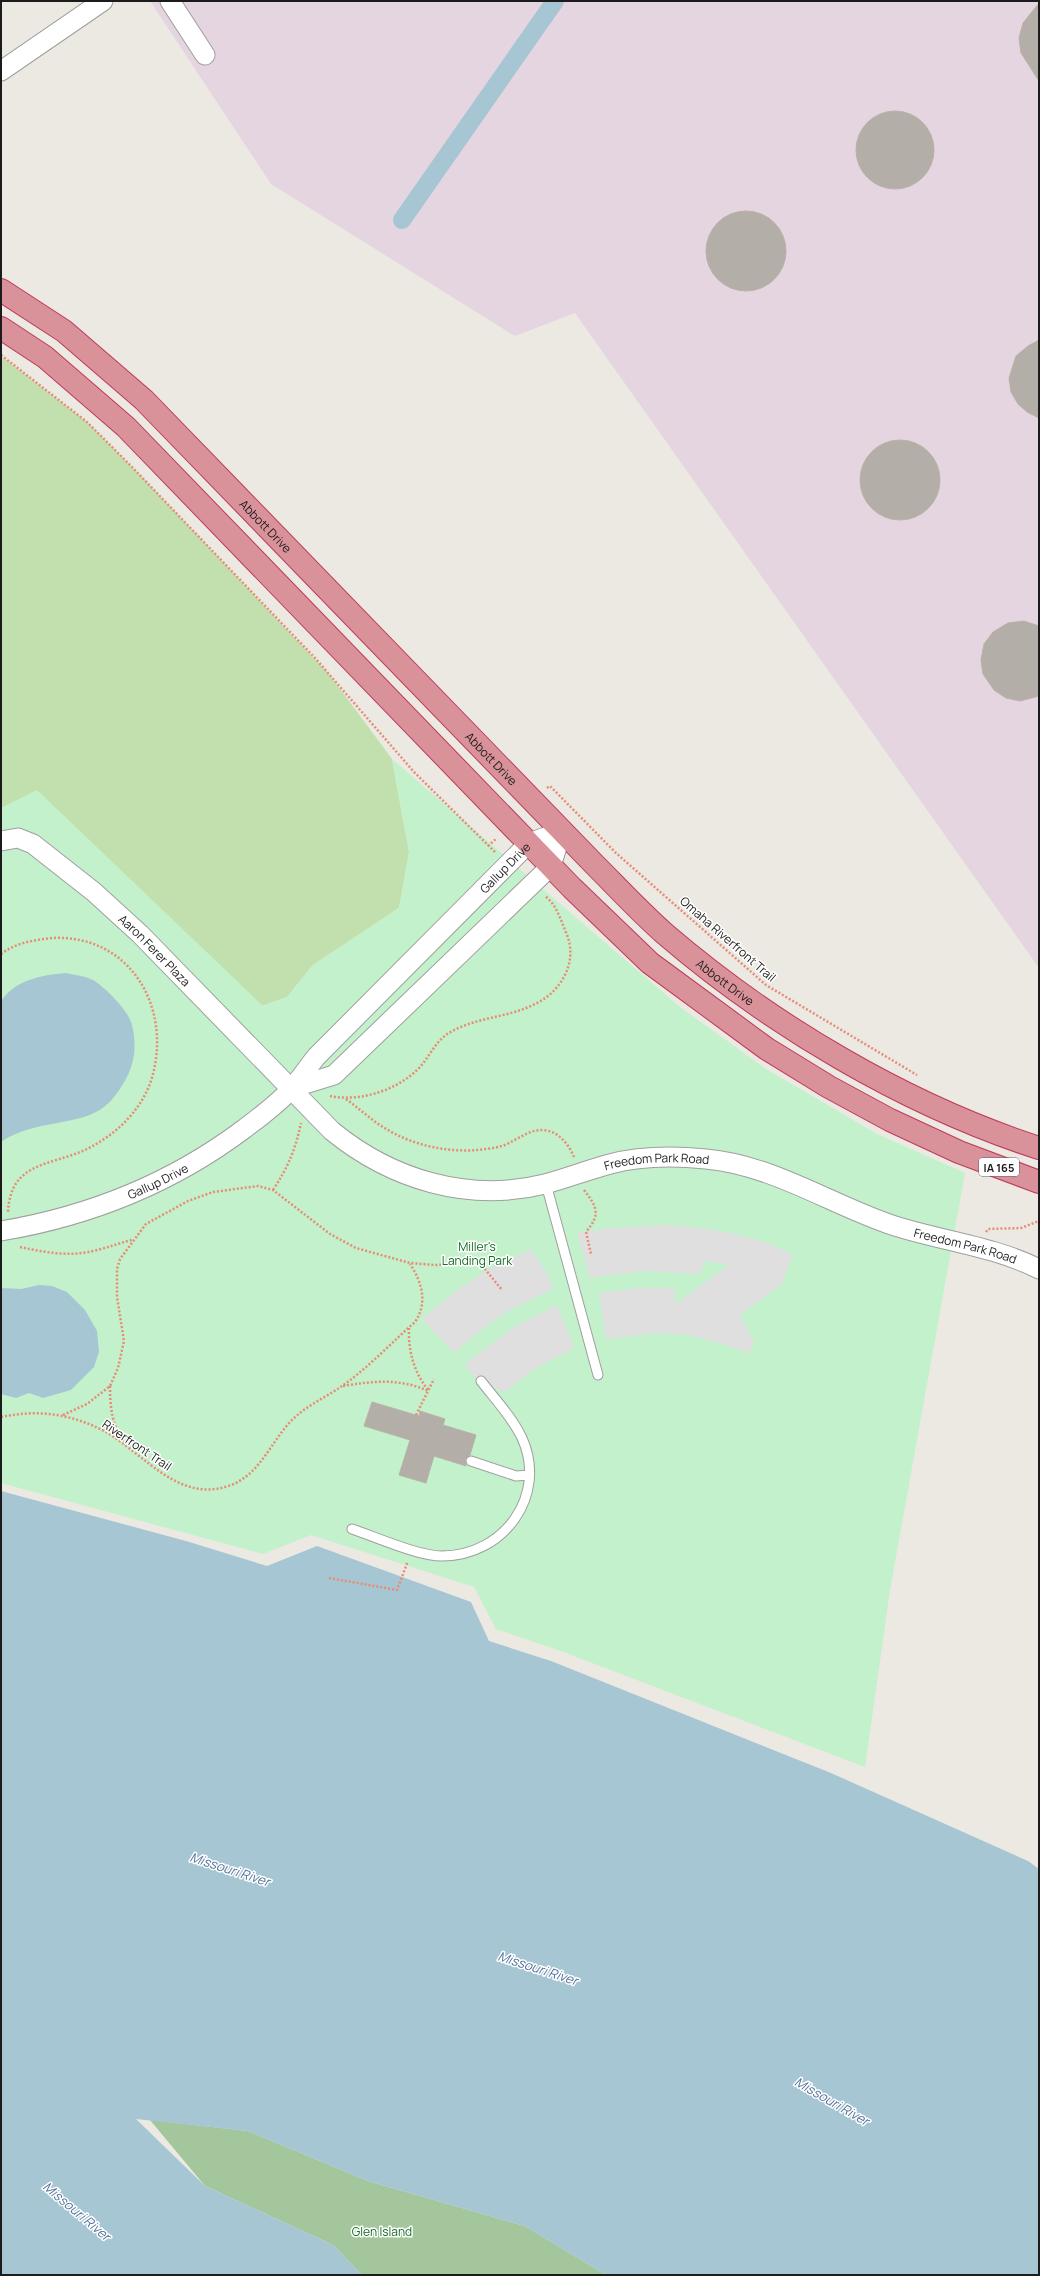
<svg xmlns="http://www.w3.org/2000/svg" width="1040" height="2276" viewBox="0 0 1040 2276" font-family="Manrope,sans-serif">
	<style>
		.industrial { fill: #e4d5e0 }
		.grass { fill: #c2e0ad }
		.forest { fill: #a4c69c }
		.park { fill: #c3f1cb }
		.parking { fill: #dfdfdf }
		.water { fill: #a7c6d4 }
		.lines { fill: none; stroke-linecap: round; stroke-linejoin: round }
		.canal { stroke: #a7c6d4; stroke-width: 18 }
		.building { fill: #b4aea8; stroke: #bbb1a6 }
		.lane-casing { stroke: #9f9f9f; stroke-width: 11 }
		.street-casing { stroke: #9f9f9f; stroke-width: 21 }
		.highway-casing { stroke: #c0395c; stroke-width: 24 }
		.path { stroke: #e78c77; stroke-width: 2.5; stroke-dasharray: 2 2; stroke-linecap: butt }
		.lane { stroke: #fff; stroke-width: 9 }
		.street { stroke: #fff; stroke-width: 19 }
		.highway { stroke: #da929a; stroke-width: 22 }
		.labels { text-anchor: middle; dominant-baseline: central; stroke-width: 3; stroke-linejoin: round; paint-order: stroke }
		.shield { fill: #fff; stroke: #5f5f5f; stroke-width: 1 }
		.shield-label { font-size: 11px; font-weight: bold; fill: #1b1b1b }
		.street-label { font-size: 12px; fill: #1b1b1b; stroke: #fff }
		.park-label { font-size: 12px; fill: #186a26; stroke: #fff }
		.water-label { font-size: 13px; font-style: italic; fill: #54739e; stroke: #fff }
	</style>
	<rect width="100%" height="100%" fill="#ebe9e2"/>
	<path class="industrial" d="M 150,1 L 1039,1 L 1039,968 L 575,313 L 515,336 L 271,184 Z"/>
	<path class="grass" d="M 1,356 L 87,422 L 144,479 L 329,674 L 392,759 L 409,852 L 399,908 L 313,965 L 287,997 L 262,1006 L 37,791 L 1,808 Z"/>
	<path class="forest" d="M 150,2120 L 248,2131 L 368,2181 L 525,2226 L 606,2275 L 362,2275 L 333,2245 L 205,2186 Z"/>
	<path class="park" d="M 392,759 L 680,1007 L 766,1069 L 877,1134 L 965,1173 L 890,1590 L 865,1767 L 558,1650 L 496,1629 L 474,1587 L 311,1535 L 263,1554 L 1,1483 L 1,808 L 37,790 L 263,1006 L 287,997 L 313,965 L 399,908 L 409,852 Z"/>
	<path class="parking" d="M 665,1225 L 694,1227 L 732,1233 L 764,1242 L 793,1254 L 781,1285 L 740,1315 L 754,1342 L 749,1353 L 713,1341 L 687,1335 L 659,1333 L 606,1339 L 599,1293 L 638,1288 L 675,1288 L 675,1304 L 729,1265 L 704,1261 L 701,1274 L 645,1271 L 590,1278 L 577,1233 L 609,1228 Z
		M 531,1249 L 549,1277 L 553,1289 L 508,1311 L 481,1330 L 454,1353 L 422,1319 L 460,1288 L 489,1269 Z
		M 557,1305 L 574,1348 L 531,1371 L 506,1391 L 503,1392 L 473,1376 L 465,1364 L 514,1327 Z"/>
	<path class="water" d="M 66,973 C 75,975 85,976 93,980 C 105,987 129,1011 132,1025 C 137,1046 135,1065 123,1084 C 118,1092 112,1101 104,1107 C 78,1127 34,1119 1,1142 L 1,1001 C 16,980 40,975 66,973 Z
		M 39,1285 L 52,1286 L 67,1292 L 85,1310 L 97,1331 L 99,1352 L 94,1367 L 71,1390 L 43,1398 L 29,1393 L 16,1398 L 1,1394 L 1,1288 L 21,1289 Z
		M 1,1491 L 186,1541 L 267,1566 L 317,1546 L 471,1602 L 489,1641 L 551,1661 L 831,1773 L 1028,1861 L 1039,1869 L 1039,2275 L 606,2275 L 525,2226 L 368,2181 L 248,2131 L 136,2119 L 205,2186 L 333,2245 L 362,2275 L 1,2275 Z"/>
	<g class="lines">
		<path class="canal" d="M 402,220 L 555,1"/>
	</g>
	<path class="building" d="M 1039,3 L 1039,81 L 1021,53 L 1019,38 L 1023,23 Z
		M856 150a39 39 0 1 1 78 0a39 39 0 1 1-78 0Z
		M706 251a40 40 0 1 1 80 0a40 40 0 1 1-80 0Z
		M 1039,340 L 1039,418 L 1027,412 L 1018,404 L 1011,392 L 1009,378 L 1016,356 L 1028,346 Z
		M860 480a40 40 0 1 1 80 0a40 40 0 1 1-80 0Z
		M 1024,621 L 1039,626 L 1039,696 L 1020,701 L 1006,698 L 994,690 L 983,674 L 981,660 L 984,644 L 993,632 L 1008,623 Z
		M 372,1402 L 419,1416 L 420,1411 L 445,1419 L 443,1425 L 476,1435 L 470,1455 L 465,1459 L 466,1466 L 434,1456 L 426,1483 L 399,1475 L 410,1440 L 364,1426 Z"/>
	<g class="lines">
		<defs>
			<path id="lane" d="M 546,1184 L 598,1375
				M 471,1461 L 516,1476 L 529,1475
				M 352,1529 C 376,1537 418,1556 442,1556 C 504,1556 548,1495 522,1438 C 512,1417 495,1399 481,1381"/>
			<g id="street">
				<path d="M 170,1 L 205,55"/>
				<path d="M 1,71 L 103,1"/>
				<path id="s1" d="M 1,841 L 18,838 L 33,844 L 94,892 L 140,934 L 332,1131 C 392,1180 469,1203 545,1184 C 567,1178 588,1170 610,1164 C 640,1156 675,1156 706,1159 C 772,1165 828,1203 889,1224 C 939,1241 991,1245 1039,1269"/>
				<path d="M 292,1088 L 334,1075 L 551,866 L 562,831"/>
				<path id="s2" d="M 1,1231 C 90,1216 172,1183 244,1129 C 260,1117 279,1103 292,1088 C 301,1078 308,1067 316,1057 L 529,843 L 562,831"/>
			</g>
			<g id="highway">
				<path id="s3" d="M 1,290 L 64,331 L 144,400 L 594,864 C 617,887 640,912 665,934 C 771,1025 906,1105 1039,1148"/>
				<path d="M 1,328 L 45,357 L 126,427 L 572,888 L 650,963 L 767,1049 L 829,1087 L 890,1120 L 959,1152 L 1039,1182"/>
			</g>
		</defs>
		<use href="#lane" class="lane-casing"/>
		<use href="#street" class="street-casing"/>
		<use href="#highway" class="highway-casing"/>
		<path class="path" d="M 1,355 L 87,422 L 132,467 L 315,658 L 414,772 L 496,853
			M 547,788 L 550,786 L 616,853 L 766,985 L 917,1075
			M 488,846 L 497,838
			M 1,954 C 15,943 34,940 52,938 C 128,934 171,1004 153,1074 C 144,1109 116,1135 85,1150 C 49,1166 10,1162 8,1213
			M 330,1096 C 359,1102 395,1091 417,1070 C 429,1059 434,1042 449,1033 C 475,1017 508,1018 535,1004 C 561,992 578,962 567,935 C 561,921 557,905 545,896
			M 346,1099 C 360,1109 373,1122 388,1130 C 420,1149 462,1155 498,1147 C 513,1144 527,1129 543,1130 C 558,1131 568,1143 574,1157
			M 273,1190 C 288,1167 295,1151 301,1123
			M 584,1190 C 597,1207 601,1214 586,1232 L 591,1254
			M 986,1232 L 988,1229 L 1021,1228 L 1039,1221
			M 20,1247 C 43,1252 69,1257 93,1251 C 107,1248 119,1243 132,1240
			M 409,1328 C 408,1351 414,1372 428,1390
			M 110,1386 C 110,1407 112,1427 125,1444
			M 343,1386 C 373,1381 400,1378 428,1391
			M 63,1415 L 87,1404 L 110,1386 L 118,1368 L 124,1341 L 117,1297 L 117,1269 L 120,1259 L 146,1224 L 188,1201 L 213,1192 L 258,1186 L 273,1190 L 330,1234 L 356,1248 L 410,1263 L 435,1265 L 480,1263 L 502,1290
			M 416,1415 L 434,1379
			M 1,1417 C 39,1409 72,1414 106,1432 C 144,1454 179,1503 228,1486 C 258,1477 270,1444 290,1422 C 305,1406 325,1398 342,1386 C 368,1368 391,1343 415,1322 C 428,1303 422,1282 410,1264
			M 329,1578 L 397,1590 L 408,1561"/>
		<use href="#lane" class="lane"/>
		<use href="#street" class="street"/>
		<use href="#highway" class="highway"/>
	</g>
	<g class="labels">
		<rect class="shield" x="979" y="1158" width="40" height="18" rx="3"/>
		<g class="shield-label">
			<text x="999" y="1167">IA 165</text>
		</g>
		<g class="street-label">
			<text stroke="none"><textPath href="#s3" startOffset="356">Abbott Drive</textPath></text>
			<text stroke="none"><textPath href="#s3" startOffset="680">Abbott Drive</textPath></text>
			<text stroke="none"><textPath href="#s2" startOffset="636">Gallup Drive</textPath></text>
			<text transform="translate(728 939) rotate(41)">Omaha Riverfront Trail</text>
			<text stroke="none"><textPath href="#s1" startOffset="195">Aaron Ferer Plaza</textPath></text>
			<text stroke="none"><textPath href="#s3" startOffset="1004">Abbott Drive</textPath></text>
			<text stroke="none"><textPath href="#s1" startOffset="791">Freedom Park Road</textPath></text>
			<text stroke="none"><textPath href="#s2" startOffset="165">Gallup Drive</textPath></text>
			<text stroke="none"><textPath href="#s1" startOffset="1115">Freedom Park Road</textPath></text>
			<text transform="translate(137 1445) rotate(34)">Riverfront Trail</text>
		</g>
		<g class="park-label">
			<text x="477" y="1246">Miller's<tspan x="477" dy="14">Landing Park</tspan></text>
			<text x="382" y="2231">Glen Island</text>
		</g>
		<g class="water-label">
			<text transform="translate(230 1869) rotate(18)">Missouri River</text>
			<text transform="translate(538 1968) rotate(18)">Missouri River</text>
			<text transform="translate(832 2101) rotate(30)">Missouri River</text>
			<text transform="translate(77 2211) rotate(40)">Missouri River</text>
		</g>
	</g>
	<rect width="1040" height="2276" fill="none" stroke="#1b1b1b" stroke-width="4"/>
</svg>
